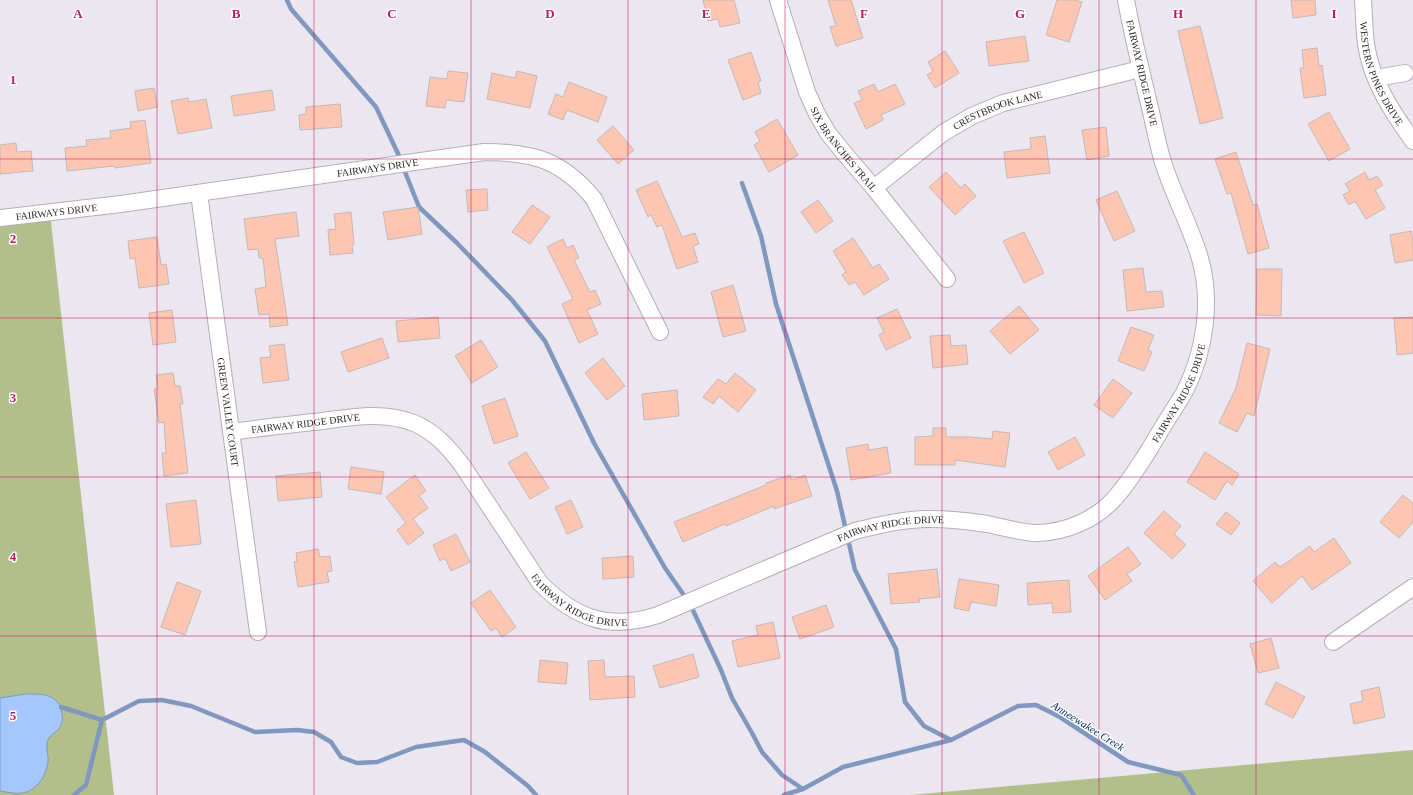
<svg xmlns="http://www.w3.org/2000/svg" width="1413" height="795" viewBox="0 0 1413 795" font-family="'Times New Roman',serif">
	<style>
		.green { fill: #b2bf8a }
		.water { fill: #a4c7fe; stroke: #8098bf }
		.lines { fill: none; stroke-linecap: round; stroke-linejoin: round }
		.stream { stroke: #8098bf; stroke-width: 4.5 }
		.building { fill: #fdc6b2; stroke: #c5b9b4 }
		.street-casing { stroke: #b3aeb8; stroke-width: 18 }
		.street { stroke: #fff; stroke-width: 16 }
		.grid { fill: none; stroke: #c2185b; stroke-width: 1; stroke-opacity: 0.55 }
		.labels { text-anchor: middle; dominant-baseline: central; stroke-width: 3; stroke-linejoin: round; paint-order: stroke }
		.street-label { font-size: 10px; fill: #2b292d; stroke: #fff }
		.water-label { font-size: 11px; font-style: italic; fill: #052e6c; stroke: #fff }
		.grid-label { font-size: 13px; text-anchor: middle; font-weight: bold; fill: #c2185b; stroke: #fff; stroke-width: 3; stroke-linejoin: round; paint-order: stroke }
	</style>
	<rect width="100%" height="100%" fill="#ebe6f0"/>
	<path class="green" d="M 50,213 L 114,795 L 0,795 L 0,218 Z
		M 1413,750 L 1413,795 L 910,795 Z"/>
	<path class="water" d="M 26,694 C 40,694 57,693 61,710 C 63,716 63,721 60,727 C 58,732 52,733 49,738 C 44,746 49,754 48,762 C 46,776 37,791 22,793 C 15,794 7,792 0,791 L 0,698 Z"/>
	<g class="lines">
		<path class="stream" d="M 287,0 L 291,9 L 376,107 L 401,160
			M 403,167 L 419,207 L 457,243 L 512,300 L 545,341 L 594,443 L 665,568 L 690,604 L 721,670 L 732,698 L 752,733 L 762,752 L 782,775 L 803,789
			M 742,183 L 761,236 L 776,304 L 837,491 L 855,570 L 896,649 L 905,702 L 924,726 L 951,740
			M 61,707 L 102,720
			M 74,795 L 86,785 L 102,720 L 139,701 L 162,700 L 191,706 L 255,732 L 297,730 L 314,732 L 331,742 L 341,757 L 357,763 L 377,762 L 416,747 L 464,740 L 485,752 L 528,786 L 536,795
			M 784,795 L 803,789 L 843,767 L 951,740 L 1018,706 L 1036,705 L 1060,717 L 1128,762 L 1181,775 L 1194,795"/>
	</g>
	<path class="building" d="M 703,0 L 734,0 L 740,23 L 720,27 L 718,19 L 708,21 Z
		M 828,0 L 851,0 L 863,38 L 836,46 L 830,27 L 836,26 Z
		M 1057,0 L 1075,0 L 1082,2 L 1069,42 L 1046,35 Z
		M 1291,0 L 1315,0 L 1316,15 L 1293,18 Z
		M 1200,26 L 1223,118 L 1200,124 L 1178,31 Z
		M 1025,36 L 1029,61 L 989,66 L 986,42 Z
		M 1317,48 L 1319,66 L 1322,65 L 1326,95 L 1304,98 L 1300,68 L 1304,68 L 1302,50 Z
		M 945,51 L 959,73 L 935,88 L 927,75 L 933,71 L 928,62 Z
		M 751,52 L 761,81 L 758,82 L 761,93 L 743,100 L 728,60 Z
		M 448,71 L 468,73 L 464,102 L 446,100 L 445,108 L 426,106 L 430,77 L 447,79 Z
		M 517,71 L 537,76 L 530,108 L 487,99 L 492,73 L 515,78 Z
		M 569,82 L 607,97 L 598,122 L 567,110 L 563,120 L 548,114 L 556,94 L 563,97 Z
		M 874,84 L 878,92 L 895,84 L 905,104 L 881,115 L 883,120 L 866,129 L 854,103 L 862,100 L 858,91 Z
		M 154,88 L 157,107 L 138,111 L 135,91 Z
		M 272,90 L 275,110 L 234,116 L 231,96 Z
		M 188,98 L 189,102 L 206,99 L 212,128 L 178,134 L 171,101 Z
		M 340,104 L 342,127 L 300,130 L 299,115 L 306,114 L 306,107 Z
		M 1329,112 L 1350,149 L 1329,161 L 1308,124 Z
		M 777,119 L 798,155 L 769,172 L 754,145 L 760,141 L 755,132 Z
		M 145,120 L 151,163 L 115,168 L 114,166 L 67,171 L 65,148 L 87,146 L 86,140 L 111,138 L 110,131 L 131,128 L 130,122 Z
		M 613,126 L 634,150 L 618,164 L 597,140 Z
		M 1106,127 L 1109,156 L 1087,160 L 1082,130 Z
		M 1045,136 L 1050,173 L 1007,178 L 1004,152 L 1031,149 L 1030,138 Z
		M 16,143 L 17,152 L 31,151 L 33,171 L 0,174 L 0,145 Z
		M 1236,152 L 1253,205 L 1257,204 L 1269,248 L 1248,254 L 1231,193 L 1227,194 L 1215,159 Z
		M 946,172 L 961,188 L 965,184 L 976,196 L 955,215 L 929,187 Z
		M 1365,172 L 1369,180 L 1377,176 L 1383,185 L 1375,190 L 1385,208 L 1366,219 L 1355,201 L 1349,205 L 1343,195 L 1350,191 L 1345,184 Z
		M 657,181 L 682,237 L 695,233 L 699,244 L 693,246 L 698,262 L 677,269 L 662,225 L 657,227 L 651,215 L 648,217 L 636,190 Z
		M 487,189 L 488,210 L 468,212 L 466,190 Z
		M 1117,191 L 1135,231 L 1114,241 L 1096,200 Z
		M 818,200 L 833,221 L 816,233 L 801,212 Z
		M 532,205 L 550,217 L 530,244 L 512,232 Z
		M 418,207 L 422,234 L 388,240 L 383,212 Z
		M 296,212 L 299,236 L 275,239 L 288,325 L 270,327 L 269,314 L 259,315 L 255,289 L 266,287 L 263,258 L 259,258 L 258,249 L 248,250 L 244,219 Z
		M 351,212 L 354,244 L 352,245 L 353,253 L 330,255 L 328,230 L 336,229 L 334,214 Z
		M 1411,231 L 1413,242 L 1413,260 L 1395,263 L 1390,235 Z
		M 1024,232 L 1044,273 L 1024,283 L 1003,241 Z
		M 157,237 L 161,265 L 166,264 L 169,284 L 139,288 L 135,258 L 130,259 L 128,241 Z
		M 853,238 L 873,268 L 879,264 L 889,279 L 864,295 L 855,282 L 849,285 L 842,275 L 846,272 L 833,251 Z
		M 563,239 L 567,248 L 573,245 L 579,258 L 574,260 L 590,292 L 595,290 L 601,304 L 587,310 L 598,334 L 579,343 L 562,304 L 573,299 L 547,247 Z
		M 1143,268 L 1146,292 L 1162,291 L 1164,307 L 1127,311 L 1123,270 Z
		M 1257,269 L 1282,269 L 1281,316 L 1256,315 Z
		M 733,285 L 746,331 L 723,337 L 711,292 Z
		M 1019,306 L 1039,330 L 1010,354 L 990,331 Z
		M 897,309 L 911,338 L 886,350 L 879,335 L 884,332 L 877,318 Z
		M 172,310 L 176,342 L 153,345 L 149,313 Z
		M 438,317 L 440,338 L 398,342 L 396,321 Z
		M 1413,317 L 1413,353 L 1397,355 L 1394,318 Z
		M 1131,327 L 1154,335 L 1148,350 L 1152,352 L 1144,371 L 1118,361 Z
		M 950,335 L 951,346 L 966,345 L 968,364 L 933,368 L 930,336 Z
		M 382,338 L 389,358 L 348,372 L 341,352 Z
		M 481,340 L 498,367 L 472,383 L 455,356 Z
		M 1247,343 L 1270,349 L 1254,416 L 1247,413 L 1237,432 L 1219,423 L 1236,388 Z
		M 284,344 L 289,380 L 263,383 L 260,358 L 271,357 L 269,346 Z
		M 603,358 L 625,386 L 607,400 L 585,373 Z
		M 173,373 L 175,386 L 180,386 L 183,404 L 180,404 L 188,473 L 164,476 L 162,453 L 166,453 L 164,422 L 159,423 L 154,389 L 158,389 L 156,375 Z
		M 735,373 L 756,390 L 738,412 L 719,396 L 713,404 L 703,397 L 718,379 L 726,384 Z
		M 1113,379 L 1132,393 L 1113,418 L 1094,405 Z
		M 677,390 L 679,416 L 644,420 L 642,394 Z
		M 505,398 L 518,436 L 494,444 L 482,406 Z
		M 933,428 L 946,428 L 946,437 L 971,437 L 992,439 L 993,431 L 1010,433 L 1005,467 L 955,460 L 955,465 L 915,465 L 915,437 L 933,436 Z
		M 1075,437 L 1085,455 L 1058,470 L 1048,452 Z
		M 868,444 L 869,450 L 887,447 L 891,473 L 851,480 L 846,448 Z
		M 526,452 L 549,488 L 530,499 L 508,463 Z
		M 1205,452 L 1239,474 L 1232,485 L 1227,481 L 1215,500 L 1187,482 Z
		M 351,467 L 384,472 L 381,494 L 348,489 Z
		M 320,472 L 322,497 L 278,501 L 276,476 Z
		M 415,475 L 426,491 L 419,496 L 428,508 L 413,519 L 424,533 L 408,545 L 397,530 L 406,523 L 386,497 Z
		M 790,475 L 792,480 L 805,475 L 812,496 L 774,509 L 774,506 L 726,526 L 725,524 L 683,542 L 674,522 L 766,485 L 766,483 Z
		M 1403,495 L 1413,503 L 1413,522 L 1399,538 L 1380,522 Z
		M 196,500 L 201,544 L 171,547 L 166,504 Z
		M 571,500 L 583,527 L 567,534 L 555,507 Z
		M 1164,511 L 1181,526 L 1174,534 L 1186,545 L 1172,559 L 1144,533 Z
		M 1226,512 L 1240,523 L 1231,535 L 1216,524 Z
		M 456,534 L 470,562 L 451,571 L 445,558 L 440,561 L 433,545 Z
		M 1334,538 L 1351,563 L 1312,590 L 1302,576 L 1272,603 L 1253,581 L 1275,562 L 1280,567 L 1310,546 L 1314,552 Z
		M 1128,547 L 1141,564 L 1127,574 L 1132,581 L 1105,600 L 1088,576 Z
		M 318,549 L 320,557 L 330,556 L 332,571 L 327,572 L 329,582 L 298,587 L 294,562 L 297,561 L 296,553 Z
		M 633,556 L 634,577 L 603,579 L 602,558 Z
		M 937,569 L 940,597 L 919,599 L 920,602 L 891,604 L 888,574 Z
		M 959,579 L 999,585 L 996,606 L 971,602 L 969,611 L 954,608 Z
		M 1069,580 L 1071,612 L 1053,613 L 1052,603 L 1028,605 L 1027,583 Z
		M 177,582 L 201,591 L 185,635 L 161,627 Z
		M 490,590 L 516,627 L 502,637 L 496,628 L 491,631 L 471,603 Z
		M 826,605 L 834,627 L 800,639 L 792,617 Z
		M 773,622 L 780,658 L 738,667 L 732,641 L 758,635 L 756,626 Z
		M 1271,638 L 1279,668 L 1258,673 L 1250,644 Z
		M 693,654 L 699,677 L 660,688 L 653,666 Z
		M 540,660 L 568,663 L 566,684 L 538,682 Z
		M 604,660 L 605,677 L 634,676 L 635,697 L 590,700 L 588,661 Z
		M 1276,682 L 1305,697 L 1293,718 L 1265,704 Z
		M 1379,687 L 1385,717 L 1354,724 L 1350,704 L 1363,701 L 1361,691 Z"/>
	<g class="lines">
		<defs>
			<g id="street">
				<path id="s1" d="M 778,0 L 807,92 L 817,114 L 828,133 L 844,153 L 874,188 L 947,279"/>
				<path id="s2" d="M 1363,0 C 1364,14 1364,29 1366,44 C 1371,80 1392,112 1413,141"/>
				<path d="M 1376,78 L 1405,73"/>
				<path id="s3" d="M 874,188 L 943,133 L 972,116 L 1003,103 L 1140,69"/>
				<path id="s4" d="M 199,193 L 258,632"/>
				<path id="s5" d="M 0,218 L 121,204 L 484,152 C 533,152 562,160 594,199 L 660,332"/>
				<path id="s6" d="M 232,432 C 259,428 287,425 314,422 C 347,418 382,410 414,423 C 435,432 449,448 462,465 L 540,583 C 576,619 609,631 658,615 L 855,531 C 879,525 904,519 929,519 C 948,519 968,521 987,524 C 1003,527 1021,533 1038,533 C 1066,532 1095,520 1114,499 C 1127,485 1138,467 1149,450 C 1160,431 1172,412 1184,393 C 1205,352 1213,300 1199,255 C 1189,223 1173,194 1163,162 C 1158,146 1155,129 1151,112 C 1142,75 1133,38 1126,0"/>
				<path d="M 1333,642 L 1413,587"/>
			</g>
		</defs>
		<use href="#street" class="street-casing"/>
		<use href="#street" class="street"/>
	</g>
	<path class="grid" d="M 157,0 L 157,795M 314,0 L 314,795M 471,0 L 471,795M 628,0 L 628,795M 785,0 L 785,795M 942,0 L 942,795M 1099,0 L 1099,795M 1256,0 L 1256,795M 0,159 L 1413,159M 0,318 L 1413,318M 0,477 L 1413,477M 0,636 L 1413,636"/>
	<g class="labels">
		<g class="street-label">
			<text stroke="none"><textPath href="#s2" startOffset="77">WESTERN PINES DRIVE</textPath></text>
			<text transform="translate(1142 73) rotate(77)">FAIRWAY RIDGE DRIVE</text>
			<text stroke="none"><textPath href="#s3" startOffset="148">CRESTBROOK LANE</textPath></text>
			<text stroke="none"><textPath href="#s1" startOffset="165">SIX BRANCHES TRAIL</textPath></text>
			<text stroke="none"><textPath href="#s5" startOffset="381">FAIRWAYS DRIVE</textPath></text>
			<text stroke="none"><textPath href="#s5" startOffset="57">FAIRWAYS DRIVE</textPath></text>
			<text stroke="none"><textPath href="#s6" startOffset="1130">FAIRWAY RIDGE DRIVE</textPath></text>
			<text stroke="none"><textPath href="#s4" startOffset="221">GREEN VALLEY COURT</textPath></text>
			<text stroke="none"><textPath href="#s6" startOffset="74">FAIRWAY RIDGE DRIVE</textPath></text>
			<text stroke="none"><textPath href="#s6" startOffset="770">FAIRWAY RIDGE DRIVE</textPath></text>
			<text stroke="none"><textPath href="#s6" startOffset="434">FAIRWAY RIDGE DRIVE</textPath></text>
		</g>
		<g class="water-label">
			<text transform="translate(1088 726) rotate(32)">Anneewakee Creek</text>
		</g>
	</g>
	<g class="grid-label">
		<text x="78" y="18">A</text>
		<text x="236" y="18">B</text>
		<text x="392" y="18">C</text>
		<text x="550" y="18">D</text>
		<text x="706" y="18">E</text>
		<text x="864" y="18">F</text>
		<text x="1020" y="18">G</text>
		<text x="1178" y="18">H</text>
		<text x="1334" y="18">I</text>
		<text x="13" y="84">1</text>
		<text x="13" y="243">2</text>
		<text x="13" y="402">3</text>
		<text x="13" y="561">4</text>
		<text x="13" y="720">5</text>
	</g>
</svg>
